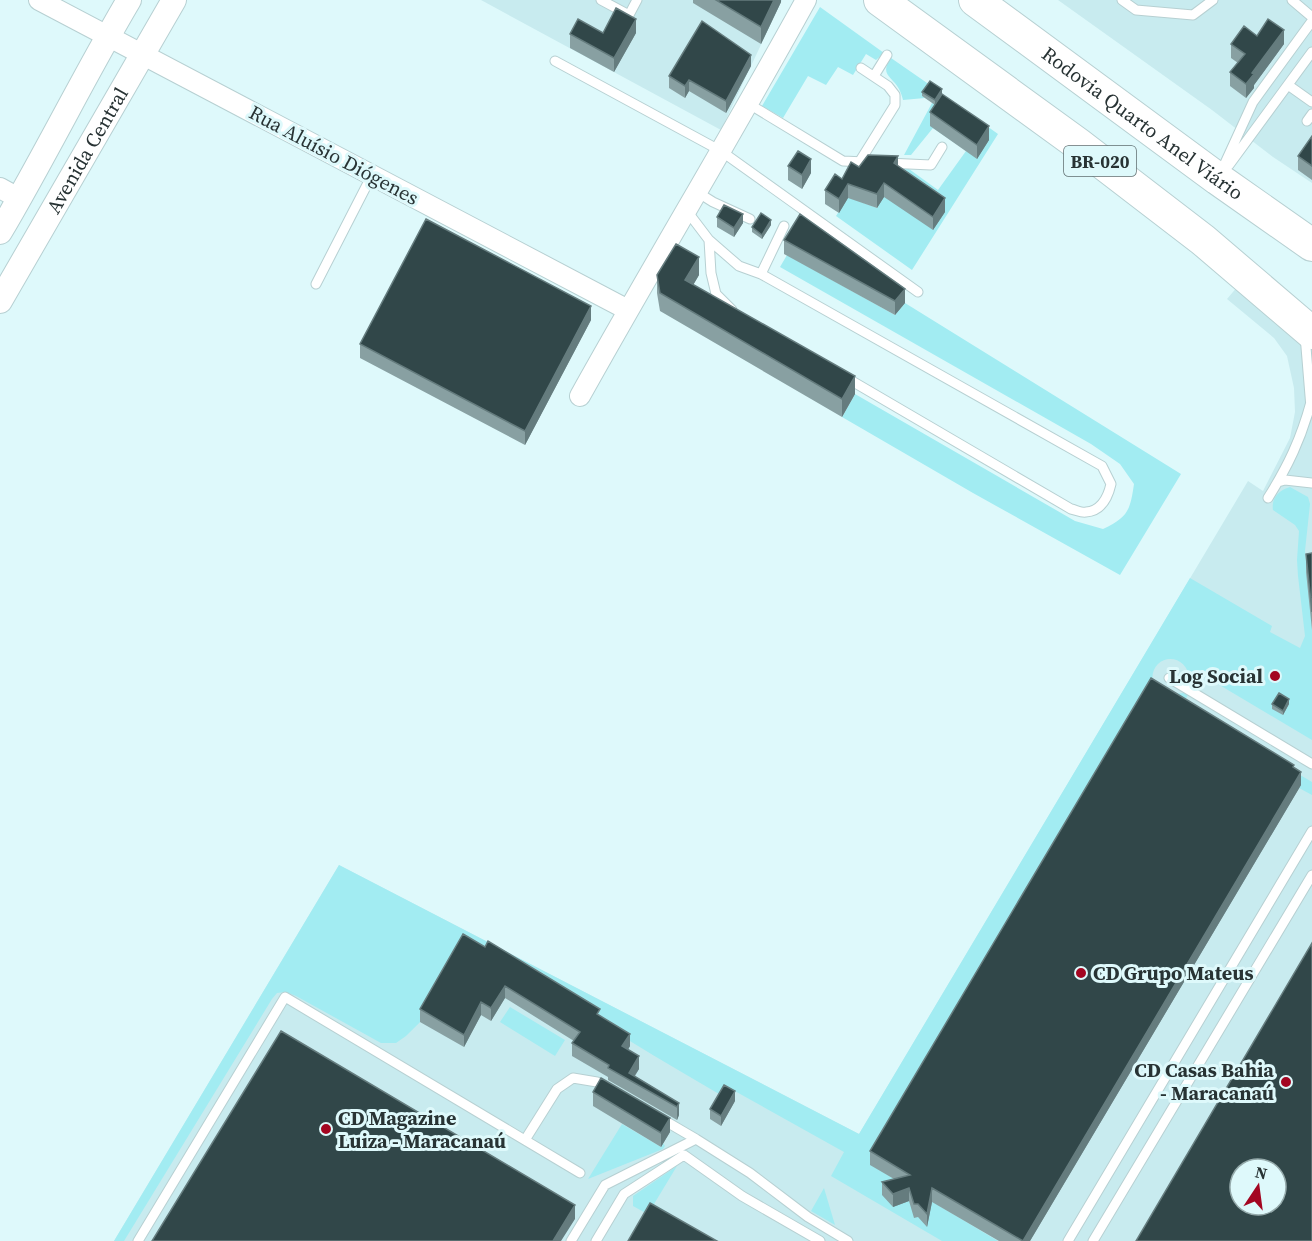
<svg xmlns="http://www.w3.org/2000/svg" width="1312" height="1241" viewBox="0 0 1312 1241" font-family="'Source Serif 4',serif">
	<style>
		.built { fill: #c8ebef; fill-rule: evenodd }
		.green { fill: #a2ecf2 }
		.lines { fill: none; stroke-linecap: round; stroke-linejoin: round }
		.service-casing { stroke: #b7d0d2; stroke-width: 11 }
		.minor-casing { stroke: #b7d0d2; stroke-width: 22 }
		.tertiary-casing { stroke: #b7d0d2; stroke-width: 26 }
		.trunk-casing { stroke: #b7d0d2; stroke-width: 34 }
		.service { stroke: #fff; stroke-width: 9 }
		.minor { stroke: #fff; stroke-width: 20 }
		.tertiary { stroke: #fff; stroke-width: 24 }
		.trunk { stroke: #fff; stroke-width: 32 }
		.wall { fill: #88a0a2 }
		.shaded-wall { fill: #657c7e }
		.building { fill: #314749; stroke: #657c7e; stroke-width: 1.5; fill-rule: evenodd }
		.poi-dot { fill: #a30621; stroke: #def9fb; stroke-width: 2 }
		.labels { text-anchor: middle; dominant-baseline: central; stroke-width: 6; stroke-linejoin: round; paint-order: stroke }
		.shield { fill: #def9fb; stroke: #5f6e70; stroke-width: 1.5 }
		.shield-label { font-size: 18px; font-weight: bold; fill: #283334 }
		.street-label { font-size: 20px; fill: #283334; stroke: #def9fb }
		.poi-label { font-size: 20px; font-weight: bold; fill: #283334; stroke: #def9fb; text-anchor: end }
	</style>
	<rect width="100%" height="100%" fill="#def9fb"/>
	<path class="built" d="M 481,0 L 782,0 L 721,130 Z
		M 1058,0 L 1312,0 L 1312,183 L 1273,157 L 1212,110 Z
		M 1238,286 L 1312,343 L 1312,1241 L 114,1241 L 339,865 L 859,1134 L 1248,481 L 1263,491 L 1290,438 L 1295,412 L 1294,388 L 1287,356 L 1274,338 L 1227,299 ZM 1240,1169 L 1276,1169 L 1276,1205 L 1240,1205 Z"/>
	<path class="green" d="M 820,7 L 884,53 L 876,60 L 866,54 L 853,75 L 838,67 L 826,85 L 808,76 L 783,118 L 762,106 Z
		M 891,58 L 930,85 L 922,96 L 925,98 L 903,100 C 902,96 901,93 899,89 C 892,76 879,75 891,58 Z
		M 942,94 L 998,134 L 912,270 L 836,216 L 848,197 L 877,208 L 899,168 L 909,169 L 938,190 L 966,151 L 977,158 L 930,126 L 933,128 L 911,155 L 904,155 L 932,103 L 935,104 Z
		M 787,255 L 895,315 L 905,303 L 1181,474 L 1120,575 L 973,493 L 842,417 L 855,394 L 1075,521 L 1103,529 C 1128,517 1130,511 1134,484 L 1120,464 L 1091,444 L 780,267 Z
		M 1290,487 L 1308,497 L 1310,504 L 1305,551 L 1312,630 L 1312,740 L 1201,674 L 1195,684 L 1190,681 C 1187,648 1147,655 1153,684 L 1174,694 L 1184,693 L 1188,695 L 1182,705 L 1312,782 L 1312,795 L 1299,788 L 871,1165 L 998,1241 L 942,1241 L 831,1176 L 844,1152 L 724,1085 L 719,1094 C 641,1049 565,1001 489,954 L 406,1036 L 396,1043 L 381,1043 L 296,996 L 286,992 L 277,993 L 272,999 L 124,1241 L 114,1241 L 339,865 L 859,1134 L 1190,578 L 1272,626 L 1270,632 L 1300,648 L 1305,636 L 1298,576 L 1297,560 L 1299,531 L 1295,525 L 1273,510 C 1271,498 1279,490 1290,487 Z
		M 510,1007 L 565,1040 L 555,1056 L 500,1022 Z
		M 622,1124 L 661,1147 L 663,1143 L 665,1146 L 663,1149 L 588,1179 Z
		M 677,1166 L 654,1204 L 715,1241 L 696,1241 L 633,1206 L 633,1196 Z
		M 824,1188 L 835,1225 L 811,1211 Z"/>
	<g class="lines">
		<defs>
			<path id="service" d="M 601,0 L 629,15 L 637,0
				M 1122,0 L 1136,10 L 1193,15 L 1213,0
				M 1292,0 L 1312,17
				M 555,61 L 721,151 L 918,292
				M 874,76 L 887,55
				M 1288,85 L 1312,102
				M 749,104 L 843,161 L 931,165 L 942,147
				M 1307,121 L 1312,114
				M 860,161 L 895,105 L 895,95 L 888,86 L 861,68
				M 1229,165 L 1312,52
				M 1220,174 L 1253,102 L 1312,21
				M 697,192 L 713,202 L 750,219
				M 687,211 L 709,240 L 711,273 L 716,294 L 732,310
				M 709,240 L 739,266 L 761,274 L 1102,466 L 1111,484 C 1108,497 1102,511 1086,512 C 1082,513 1076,510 1071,509 L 845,377
				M 761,274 L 784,226
				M 316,284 L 372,175
				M 1305,335 L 1311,408
				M 1278,482 L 1285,480 L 1312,483
				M 1268,498 C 1288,466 1301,439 1311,402
				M 1169,678 L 1312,764
				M 660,1118 L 696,1139 L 750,1173 L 808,1217 L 848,1241
				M 525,1140 L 557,1089 L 573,1078 L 597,1082 L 608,1089
				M 138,1241 L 285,997 L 580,1173
				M 571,1241 L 605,1185 L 696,1139
				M 596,1241 L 624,1194 L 684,1155 L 742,1196 L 820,1241
				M 1068,1241 L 1312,831
				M 1093,1241 L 1312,875"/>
			<path id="minor" d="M 39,0 L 628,310
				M 0,188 L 20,199
				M 580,396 C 654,263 733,133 806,0"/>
			<g id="tertiary">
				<path d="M 0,232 C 45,156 84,76 129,0"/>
				<path id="s1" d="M 0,301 L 174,0"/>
			</g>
			<g id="trunk">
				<path d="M 880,0 L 1078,144 L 1203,240 L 1312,333"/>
				<path id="s2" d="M 975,0 L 1218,179 L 1312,245"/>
			</g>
		</defs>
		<use href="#service" class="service-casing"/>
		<use href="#minor" class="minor-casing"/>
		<use href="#tertiary" class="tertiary-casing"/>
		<use href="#trunk" class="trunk-casing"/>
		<use href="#service" class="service"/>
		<use href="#minor" class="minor"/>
		<use href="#tertiary" class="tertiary"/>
		<use href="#trunk" class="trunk"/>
	</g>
	<path class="wall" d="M 693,0 L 781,0 L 781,2 L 761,44 L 693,3 Z
		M 603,33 L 636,33 L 614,72 L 570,48 L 570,34 Z
		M 1257,36 L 1284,44 L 1254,85 L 1254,88 L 1246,98 L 1230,86 L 1230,72 L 1238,63 L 1231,58 L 1231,44 Z
		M 751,66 L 726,113 L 689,91 L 685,98 L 669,88 L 669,76 Z
		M 922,92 L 942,94 L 989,140 L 977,159 L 930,126 L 930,112 L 935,105 L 922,96 Z
		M 1312,136 L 1312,180 L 1298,170 L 1298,156 Z
		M 788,166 L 811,173 L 802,189 L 788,180 Z
		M 898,166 L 945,212 L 933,230 L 884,197 L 877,208 L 848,198 L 839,213 L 825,204 L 825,190 L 859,167 Z
		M 717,217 L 743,223 L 734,237 L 717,227 Z
		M 771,225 L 762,239 L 752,232 L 752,227 Z
		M 784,240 L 905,303 L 895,315 L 784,254 Z
		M 657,275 L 699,275 L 693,285 L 855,394 L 842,417 L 660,311 L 657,293 Z
		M 591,320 L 525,445 L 360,358 L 360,344 Z
		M 1312,553 L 1312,630 L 1306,572 L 1306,554 Z
		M 1272,704 L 1289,704 L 1283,715 L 1272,709 Z
		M 1294,768 L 1301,785 L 1030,1241 L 999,1241 L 932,1202 L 927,1227 L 918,1217 L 914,1218 L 909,1201 L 893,1207 L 882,1195 L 882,1182 L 894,1179 L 870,1165 L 870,1151 Z
		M 485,947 L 600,1016 L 630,1046 L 628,1050 L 639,1069 L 635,1076 L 679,1103 L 679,1115 L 677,1120 L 608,1080 L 608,1077 L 572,1056 L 572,1043 L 574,1041 L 505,998 L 491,1021 L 481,1015 L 464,1047 L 420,1022 L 420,1009 Z
		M 593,1092 L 670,1132 L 661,1147 L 593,1106 Z
		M 735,1101 L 721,1126 L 710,1119 L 710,1109 Z"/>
	<path class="shaded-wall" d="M 774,0 L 781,0 L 781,2 L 761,44 L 761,27 Z
		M 636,19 L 636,33 L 614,72 L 614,58 Z
		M 1284,30 L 1284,44 L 1254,85 L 1254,88 L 1246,98 L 1246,84 L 1252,73 Z
		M 751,55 L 751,66 L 726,113 L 726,101 Z
		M 689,80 L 689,91 L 685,98 L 685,86 Z
		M 942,89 L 942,94 L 935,105 L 935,100 Z
		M 989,126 L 989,140 L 977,159 L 977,145 Z
		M 898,156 L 898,170 L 894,163 Z
		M 811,159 L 811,173 L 802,189 L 802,175 Z
		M 884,183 L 884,197 L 877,208 L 877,194 Z
		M 848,184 L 848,198 L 839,213 L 839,199 Z
		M 945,198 L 945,212 L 933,230 L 933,217 Z
		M 743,214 L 743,223 L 734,237 L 734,228 Z
		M 771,220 L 771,225 L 762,239 L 762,235 Z
		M 699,257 L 699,275 L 685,299 L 685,280 Z
		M 905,289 L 905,303 L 895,315 L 895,301 Z
		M 591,306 L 591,320 L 525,445 L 525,431 Z
		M 855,376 L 855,394 L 842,417 L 842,399 Z
		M 1289,699 L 1289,704 L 1283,715 L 1283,711 Z
		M 1301,772 L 1301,785 L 1030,1241 L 1023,1241 Z
		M 505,986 L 505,998 L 491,1021 L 491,1008 Z
		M 481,1002 L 481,1015 L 464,1047 L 464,1035 Z
		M 630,1034 L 630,1046 L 622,1059 L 622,1046 Z
		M 639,1056 L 639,1069 L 631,1081 L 629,1073 Z
		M 735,1091 L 735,1101 L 721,1126 L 721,1116 Z
		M 679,1103 L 679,1115 L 677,1120 L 677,1107 Z
		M 670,1118 L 670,1132 L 661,1147 L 661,1133 Z
		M 909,1188 L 909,1201 L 893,1207 L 893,1194 Z
		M 932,1188 L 932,1202 L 927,1227 L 927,1214 Z
		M 575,1205 L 575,1219 L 561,1241 L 553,1241 Z"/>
	<path class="building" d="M 716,0 L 774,0 L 761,27 Z
		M 616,8 L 636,19 L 614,58 L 570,34 L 578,19 L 603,33 Z
		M 1268,19 L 1284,30 L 1252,73 L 1254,74 L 1246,84 L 1230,72 L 1245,54 L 1231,44 L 1244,26 L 1257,36 Z
		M 702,21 L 751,55 L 726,101 L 689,80 L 685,86 L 669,76 Z
		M 930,81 L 942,89 L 935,100 L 922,92 Z
		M 942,94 L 989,126 L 977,145 L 930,112 Z
		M 1312,136 L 1312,166 L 1298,156 Z
		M 798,151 L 811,159 L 802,175 L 788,166 Z
		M 868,155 L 898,156 L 894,163 L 945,198 L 933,217 L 884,183 L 877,194 L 848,184 L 839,199 L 825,190 L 835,174 L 842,179 L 851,162 L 859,167 Z
		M 724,205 L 743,214 L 734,228 L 717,217 Z
		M 761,213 L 771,220 L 762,235 L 752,227 Z
		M 800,214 L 905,289 L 895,301 L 784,240 Z
		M 426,219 L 591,306 L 525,431 L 360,344 Z
		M 676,244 L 699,257 L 685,280 L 855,376 L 842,399 L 660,293 L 657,275 Z
		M 1312,553 L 1312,612 L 1306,554 Z
		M 1151,678 L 1294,765 L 1293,767 L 1301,772 L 1023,1241 L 932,1188 L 927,1214 L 918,1204 L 914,1204 L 909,1188 L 893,1194 L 882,1182 L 910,1175 L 870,1151 Z
		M 1279,693 L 1289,699 L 1283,711 L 1272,704 Z
		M 463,934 L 485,947 L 488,941 L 600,1009 L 597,1014 L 630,1034 L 622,1046 L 639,1056 L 629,1073 L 679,1103 L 677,1107 L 608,1068 L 609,1065 L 572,1043 L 580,1032 L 505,986 L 491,1008 L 481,1002 L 464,1035 L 420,1009 Z
		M 1312,943 L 1312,1241 L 1136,1241 ZM 1240,1169 L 1276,1169 L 1276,1205 L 1240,1205 Z
		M 281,1031 L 575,1205 L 553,1241 L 152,1241 Z
		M 601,1078 L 670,1118 L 661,1133 L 593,1092 Z
		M 724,1085 L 735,1091 L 721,1116 L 710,1109 Z
		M 650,1203 L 717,1241 L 628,1241 Z"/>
	<g class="poi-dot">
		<circle cx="1275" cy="676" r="6"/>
		<circle cx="1081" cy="973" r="6"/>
		<circle cx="1286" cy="1082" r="6"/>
		<circle cx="326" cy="1129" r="6"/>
	</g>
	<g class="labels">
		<rect class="shield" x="1064" y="146" width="72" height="30" rx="4.5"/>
		<g class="shield-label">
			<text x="1100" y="161">BR-020</text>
		</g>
		<g class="street-label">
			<text stroke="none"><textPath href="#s2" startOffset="208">Rodovia Quarto Anel Viário</textPath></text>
			<text stroke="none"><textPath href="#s1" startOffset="174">Avenida Central</textPath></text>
			<text transform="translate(334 155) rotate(28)">Rua Aluísio Diógenes</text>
		</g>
		<g class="poi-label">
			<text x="1263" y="676">Log Social</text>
			<text x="1093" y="973" text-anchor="start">CD Grupo Mateus</text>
			<text x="1274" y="1070">CD Casas Bahia<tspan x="1274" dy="23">- Maracanaú</tspan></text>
			<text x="338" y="1118" text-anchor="start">CD Magazine<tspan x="338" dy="23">Luiza - Maracanaú</tspan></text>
		</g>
	</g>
	<g transform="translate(1258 1187) rotate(13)"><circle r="28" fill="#def9fb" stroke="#95aaab" stroke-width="1.5"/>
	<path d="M0-4.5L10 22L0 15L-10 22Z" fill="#a30621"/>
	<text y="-9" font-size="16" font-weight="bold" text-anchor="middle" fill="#283334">N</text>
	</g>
</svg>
